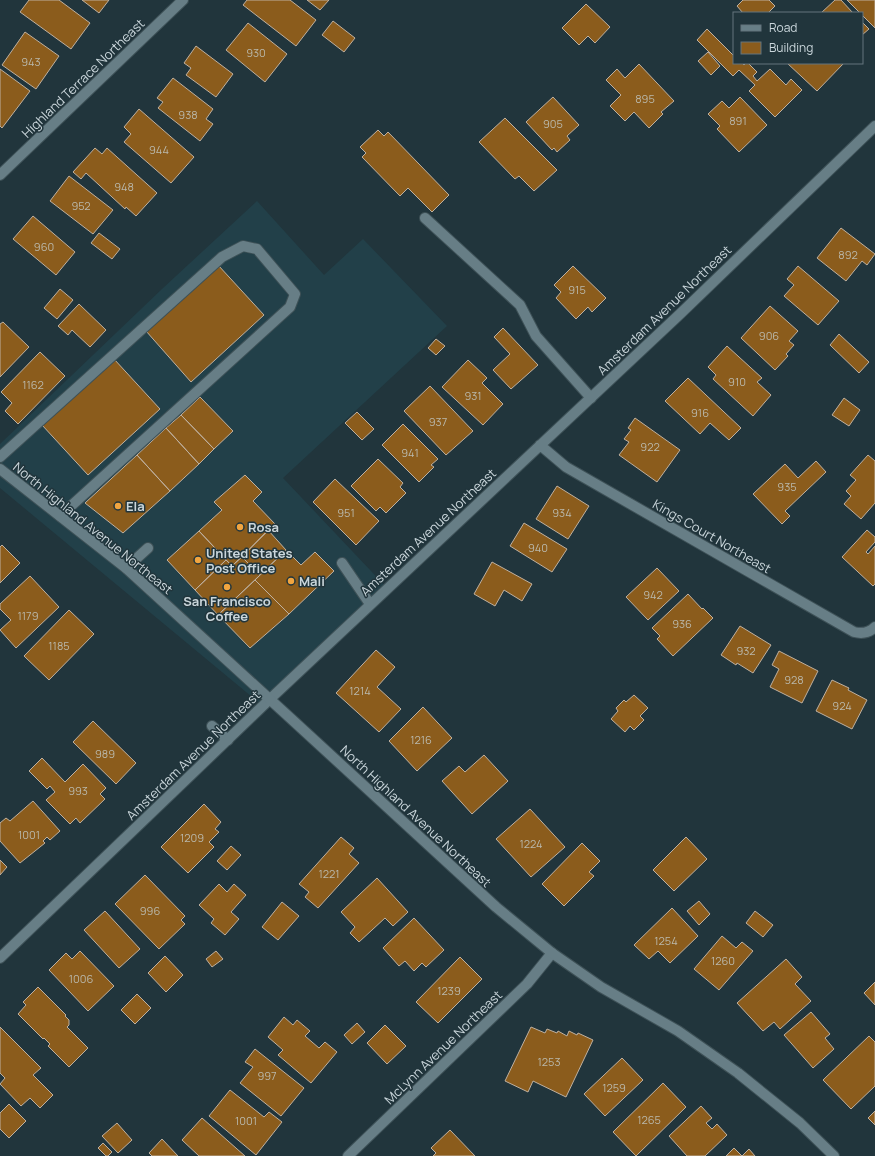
<svg xmlns="http://www.w3.org/2000/svg" width="875" height="1156" viewBox="0 0 875 1156" font-family="Manrope,sans-serif">
	<style>
		.built { fill: #224049 }
		.building { fill: #8b5c1c; stroke: #bfb09f }
		.lines { fill: none; stroke-linecap: round; stroke-linejoin: round }
		.lane-casing { stroke: #3e5157; stroke-width: 12 }
		.street-casing { stroke: #3e5157; stroke-width: 12 }
		.secondary-casing { stroke: #3e5157; stroke-width: 12 }
		.lane { stroke: #677e86; stroke-width: 10 }
		.street { stroke: #677e86; stroke-width: 10 }
		.secondary { stroke: #677e86; stroke-width: 10 }
		.poi-dot { fill: #f1a540; stroke: #21353c; stroke-width: 1.5 }
		.labels { text-anchor: middle; dominant-baseline: central; stroke-width: 3; stroke-linejoin: round; paint-order: stroke }
		.number-label { font-size: 11px; fill: #bab8ab }
		.street-label { font-size: 13px; fill: #cad6db; stroke: #21353c }
		.poi-label { font-size: 13px; font-weight: bold; fill: #cad6db; stroke: #21353c; text-anchor: start }
	</style>
	<rect width="100%" height="100%" fill="#21353c"/>
	<path class="built" d="M 257,201 L 324,275 L 363,239 L 447,326 L 283,478 L 388,589 L 263,706 L 0,488 L 0,444 L 162,289 Z"/>
	<path class="building" d="M 29,0 L 59,0 L 90,23 L 71,49 L 20,12 Z
		M 82,0 L 109,0 L 99,13 Z
		M 247,0 L 290,0 L 316,20 L 296,46 L 243,5 Z
		M 307,0 L 329,0 L 320,10 Z
		M 743,0 L 769,0 L 775,6 L 768,13 L 743,13 L 737,6 Z
		M 835,0 L 841,0 L 853,13 L 821,13 Z
		M 847,0 L 875,0 L 875,28 L 862,15 L 862,13 L 860,13 Z
		M 586,4 L 610,27 L 595,43 L 588,36 L 579,45 L 562,28 Z
		M 333,21 L 355,38 L 344,52 L 322,35 Z
		M 862,22 L 869,29 L 862,35 Z
		M 248,23 L 287,54 L 265,82 L 226,50 Z
		M 707,29 L 734,56 L 734,63 L 742,63 L 744,65 L 746,63 L 748,63 L 757,72 L 753,76 L 757,81 L 770,69 L 786,85 L 791,79 L 802,90 L 775,117 L 749,91 L 755,85 L 739,70 L 733,76 L 697,40 Z
		M 25,32 L 59,56 L 36,89 L 2,65 Z
		M 196,46 L 233,74 L 216,97 L 186,75 L 191,68 L 184,63 Z
		M 708,52 L 720,66 L 711,75 L 698,61 Z
		M 787,63 L 844,63 L 817,91 Z
		M 639,64 L 674,101 L 661,112 L 663,114 L 649,128 L 634,112 L 625,121 L 610,106 L 621,95 L 606,80 L 617,69 L 625,78 Z
		M 0,69 L 30,91 L 2,128 L 0,126 Z
		M 173,78 L 213,109 L 206,119 L 213,124 L 200,141 L 158,108 L 163,102 L 157,98 Z
		M 553,97 L 579,125 L 567,136 L 570,140 L 557,152 L 554,148 L 552,150 L 526,122 Z
		M 740,97 L 767,125 L 739,152 L 717,129 L 720,126 L 708,114 L 722,101 L 729,108 Z
		M 139,109 L 194,157 L 171,183 L 124,142 L 131,134 L 124,127 Z
		M 505,118 L 557,170 L 534,191 L 519,176 L 515,179 L 479,142 Z
		M 378,130 L 384,136 L 388,132 L 449,195 L 432,212 L 408,188 L 400,196 L 362,157 L 366,153 L 360,147 Z
		M 95,148 L 102,154 L 107,148 L 157,193 L 136,216 L 126,207 L 125,209 L 86,173 L 81,179 L 73,172 Z
		M 69,176 L 113,210 L 93,234 L 50,201 Z
		M 33,216 L 75,252 L 56,275 L 13,239 Z
		M 841,228 L 875,254 L 867,265 L 862,261 L 846,281 L 817,258 Z
		M 99,233 L 120,249 L 112,259 L 91,243 Z
		M 218,265 L 264,315 L 191,382 L 146,331 Z
		M 573,266 L 606,298 L 592,312 L 588,307 L 576,319 L 556,298 L 561,292 L 554,285 Z
		M 798,266 L 839,301 L 818,325 L 784,296 L 794,285 L 787,279 Z
		M 60,289 L 73,300 L 57,319 L 44,308 Z
		M 79,304 L 106,330 L 90,347 L 72,330 L 68,335 L 58,326 Z
		M 770,306 L 798,331 L 789,341 L 794,345 L 786,354 L 788,356 L 775,370 L 741,338 Z
		M 3,322 L 29,347 L 0,377 L 0,324 Z
		M 503,328 L 538,365 L 511,389 L 493,370 L 510,354 L 494,337 Z
		M 839,334 L 869,362 L 859,373 L 830,345 Z
		M 436,339 L 445,346 L 436,355 L 428,348 Z
		M 727,346 L 762,378 L 757,382 L 771,395 L 753,416 L 713,379 L 716,375 L 708,367 Z
		M 40,352 L 65,376 L 18,424 L 5,411 L 12,403 L 1,392 Z
		M 114,359 L 160,409 L 88,475 L 42,425 Z
		M 468,360 L 487,378 L 482,383 L 503,404 L 483,425 L 442,387 Z
		M 688,378 L 741,428 L 729,440 L 710,423 L 700,434 L 665,401 Z
		M 430,386 L 473,431 L 446,455 L 404,411 Z
		M 200,397 L 233,431 L 214,449 L 181,415 Z
		M 844,398 L 860,410 L 849,426 L 832,415 Z
		M 357,412 L 374,429 L 362,440 L 345,423 Z
		M 181,415 L 214,449 L 199,464 L 166,428 Z
		M 635,418 L 680,450 L 657,482 L 619,455 L 629,442 L 624,439 L 631,430 L 628,428 Z
		M 403,424 L 438,459 L 431,465 L 434,467 L 419,482 L 382,445 Z
		M 166,428 L 199,464 L 170,491 L 137,455 Z
		M 137,455 L 170,491 L 123,533 L 85,503 Z
		M 868,455 L 875,461 L 875,503 L 861,519 L 844,504 L 851,496 L 846,491 L 856,480 L 850,475 Z
		M 378,459 L 403,483 L 400,487 L 406,493 L 386,513 L 380,507 L 376,511 L 351,486 Z
		M 816,461 L 826,472 L 785,511 L 790,516 L 782,524 L 753,494 L 785,464 L 798,478 Z
		M 245,475 L 262,492 L 253,501 L 275,524 L 232,566 L 199,531 L 222,510 L 214,502 Z
		M 335,479 L 379,521 L 356,545 L 313,502 Z
		M 557,486 L 589,506 L 568,539 L 536,519 Z
		M 524,523 L 567,549 L 552,572 L 510,546 Z
		M 268,530 L 286,550 L 260,575 L 242,557 Z
		M 867,530 L 875,537 L 875,542 L 866,552 L 868,554 L 875,546 L 875,584 L 873,586 L 842,557 Z
		M 199,531 L 226,560 L 195,590 L 167,560 Z
		M 2,545 L 20,563 L 0,583 L 0,547 Z
		M 286,550 L 301,565 L 315,552 L 334,571 L 289,614 L 255,580 Z
		M 242,557 L 260,575 L 218,615 L 195,590 L 226,560 L 232,566 Z
		M 492,562 L 532,584 L 522,601 L 504,590 L 495,606 L 474,594 Z
		M 657,568 L 679,591 L 648,620 L 626,597 Z
		M 30,576 L 59,607 L 16,648 L 0,630 L 11,620 L 0,609 L 0,604 Z
		M 255,580 L 289,614 L 250,648 L 218,615 Z
		M 688,594 L 702,609 L 703,608 L 713,618 L 673,656 L 657,639 L 660,636 L 652,628 Z
		M 69,610 L 94,634 L 49,680 L 24,656 Z
		M 740,626 L 771,645 L 753,673 L 737,663 L 736,665 L 721,655 Z
		M 376,650 L 395,667 L 377,687 L 401,709 L 379,732 L 336,693 Z
		M 779,651 L 818,671 L 802,703 L 770,687 L 779,669 L 772,665 Z
		M 832,680 L 849,688 L 848,690 L 867,700 L 852,729 L 816,711 Z
		M 634,695 L 648,708 L 640,716 L 644,720 L 634,730 L 630,726 L 625,732 L 611,719 L 618,711 L 616,708 L 624,700 L 626,702 Z
		M 423,707 L 452,738 L 417,771 L 389,741 Z
		M 93,721 L 136,763 L 116,784 L 73,742 Z
		M 484,755 L 508,781 L 472,814 L 442,781 L 459,766 L 465,772 Z
		M 42,758 L 65,782 L 83,764 L 106,788 L 100,794 L 105,799 L 80,823 L 76,818 L 70,824 L 46,800 L 55,792 L 50,786 L 47,789 L 29,771 Z
		M 33,801 L 60,831 L 50,840 L 47,837 L 43,841 L 45,843 L 20,863 L 0,841 L 0,823 L 6,818 L 10,821 Z
		M 204,804 L 221,822 L 215,829 L 219,832 L 209,842 L 214,847 L 188,873 L 161,847 Z
		M 530,809 L 565,847 L 531,877 L 496,839 Z
		M 341,837 L 354,848 L 349,854 L 359,863 L 318,908 L 305,897 L 309,892 L 299,884 Z
		M 686,837 L 707,859 L 674,891 L 653,870 Z
		M 582,843 L 600,861 L 589,872 L 594,876 L 564,906 L 542,884 Z
		M 231,846 L 241,855 L 227,870 L 217,861 Z
		M 0,860 L 7,867 L 0,875 Z
		M 145,875 L 185,916 L 181,920 L 185,924 L 159,949 L 115,904 Z
		M 377,878 L 408,912 L 393,926 L 385,918 L 359,942 L 350,933 L 355,927 L 341,912 Z
		M 219,884 L 227,892 L 234,884 L 246,895 L 231,912 L 239,919 L 225,935 L 211,923 L 214,919 L 199,905 Z
		M 699,901 L 710,914 L 699,925 L 687,911 Z
		M 282,902 L 299,916 L 278,940 L 262,927 Z
		M 672,908 L 698,936 L 670,963 L 658,951 L 649,959 L 634,945 Z
		M 105,911 L 140,949 L 119,968 L 84,930 Z
		M 755,911 L 773,925 L 763,937 L 746,923 Z
		M 414,918 L 444,950 L 426,967 L 422,963 L 414,971 L 405,961 L 399,966 L 383,948 Z
		M 722,936 L 736,948 L 742,942 L 753,951 L 719,990 L 694,969 Z
		M 80,951 L 114,986 L 88,1011 L 49,970 L 66,953 L 72,959 Z
		M 216,951 L 223,959 L 212,967 L 206,959 Z
		M 165,956 L 183,975 L 166,992 L 148,973 Z
		M 460,957 L 482,979 L 438,1023 L 416,1002 Z
		M 786,959 L 802,977 L 795,984 L 811,1001 L 780,1029 L 774,1022 L 763,1031 L 737,1003 Z
		M 875,982 L 875,1005 L 864,993 Z
		M 38,987 L 66,1015 L 65,1016 L 69,1020 L 69,1025 L 67,1027 L 88,1048 L 69,1067 L 48,1046 L 50,1044 L 44,1038 L 43,1039 L 18,1014 L 26,1005 L 23,1002 Z
		M 137,994 L 151,1008 L 135,1024 L 121,1010 Z
		M 811,1012 L 830,1034 L 825,1038 L 834,1049 L 813,1068 L 784,1035 Z
		M 284,1017 L 293,1025 L 297,1020 L 310,1031 L 305,1036 L 319,1048 L 325,1042 L 337,1052 L 311,1083 L 278,1055 L 283,1050 L 268,1037 Z
		M 357,1023 L 365,1032 L 352,1044 L 344,1035 Z
		M 385,1025 L 406,1046 L 387,1064 L 367,1043 Z
		M 0,1027 L 41,1068 L 33,1075 L 53,1095 L 40,1108 L 30,1098 L 21,1106 L 0,1084 L 5,1078 L 0,1073 Z
		M 531,1027 L 545,1033 L 547,1029 L 557,1033 L 558,1031 L 567,1036 L 569,1031 L 577,1035 L 578,1033 L 593,1040 L 566,1097 L 533,1081 L 528,1092 L 505,1081 Z
		M 869,1036 L 875,1042 L 875,1086 L 851,1109 L 823,1080 Z
		M 255,1049 L 304,1088 L 281,1116 L 240,1083 L 253,1067 L 245,1062 Z
		M 622,1058 L 643,1080 L 605,1116 L 584,1094 Z
		M 663,1083 L 686,1107 L 636,1156 L 613,1132 Z
		M 230,1090 L 264,1117 L 269,1112 L 282,1122 L 256,1155 L 209,1116 Z
		M 9,1104 L 26,1121 L 9,1138 L 0,1129 L 0,1113 Z
		M 701,1106 L 712,1118 L 706,1123 L 712,1129 L 717,1124 L 727,1135 L 705,1156 L 687,1156 L 669,1136 Z
		M 875,1111 L 875,1125 L 868,1118 Z
		M 202,1118 L 245,1156 L 199,1156 L 182,1140 Z
		M 117,1123 L 132,1140 L 118,1153 L 102,1136 Z
		M 450,1130 L 475,1156 L 433,1156 L 436,1153 L 431,1148 Z
		M 162,1139 L 178,1156 L 152,1156 L 149,1153 Z
		M 103,1143 L 112,1152 L 108,1156 L 106,1156 L 98,1148 Z
		M 734,1148 L 742,1156 L 749,1149 L 755,1156 L 726,1156 Z"/>
	<g class="lines">
		<defs>
			<path id="lane" d="M 425,218 L 520,305 L 536,336 L 591,398
				M 0,457 L 222,257 L 243,246 L 257,249 L 295,294 L 290,307 L 60,516
				M 342,563 L 370,604
				M 126,568 L 148,548
				M 212,726 L 228,740"/>
			<path id="street" d="M 0,175 L 183,0
				M 540,445 L 566,467 L 854,632 C 862,634 869,633 875,627
				M 0,958 L 270,699 L 680,314 L 875,126
				M 348,1156 L 527,984 L 552,953"/>
			<path id="secondary" d="M 0,469 L 126,568 L 287,715 L 496,907 L 552,953 L 601,987 L 678,1031 L 738,1073 L 800,1123 L 834,1156"/>
		</defs>
		<use href="#lane" class="lane-casing"/>
		<use href="#street" class="street-casing"/>
		<use href="#secondary" class="secondary-casing"/>
		<use href="#lane" class="lane"/>
		<use href="#street" class="street"/>
		<use href="#secondary" class="secondary"/>
	</g>
	<g class="poi-dot">
		<circle cx="118" cy="506" r="4"/>
		<circle cx="240" cy="527" r="4"/>
		<circle cx="198" cy="560" r="4"/>
		<circle cx="291" cy="581" r="4"/>
		<circle cx="227" cy="587" r="4"/>
	</g>
	<g class="labels">
		<g class="number-label">
			<text x="256" y="52">930</text>
			<text x="31" y="61">943</text>
			<text x="645" y="98">895</text>
			<text x="188" y="114">938</text>
			<text x="738" y="120">891</text>
			<text x="553" y="123">905</text>
			<text x="159" y="149">944</text>
			<text x="124" y="186">948</text>
			<text x="81" y="205">952</text>
			<text x="44" y="246">960</text>
			<text x="848" y="254">892</text>
			<text x="577" y="289">915</text>
			<text x="769" y="335">906</text>
			<text x="737" y="381">910</text>
			<text x="33" y="384">1162</text>
			<text x="473" y="395">931</text>
			<text x="700" y="412">916</text>
			<text x="438" y="421">937</text>
			<text x="650" y="446">922</text>
			<text x="410" y="452">941</text>
			<text x="787" y="486">935</text>
			<text x="346" y="512">951</text>
			<text x="562" y="512">934</text>
			<text x="538" y="547">940</text>
			<text x="653" y="594">942</text>
			<text x="28" y="615">1179</text>
			<text x="682" y="623">936</text>
			<text x="59" y="645">1185</text>
			<text x="746" y="650">932</text>
			<text x="794" y="679">928</text>
			<text x="360" y="690">1214</text>
			<text x="842" y="705">924</text>
			<text x="421" y="739">1216</text>
			<text x="105" y="753">989</text>
			<text x="78" y="790">993</text>
			<text x="29" y="834">1001</text>
			<text x="192" y="837">1209</text>
			<text x="531" y="843">1224</text>
			<text x="329" y="873">1221</text>
			<text x="150" y="910">996</text>
			<text x="666" y="940">1254</text>
			<text x="723" y="960">1260</text>
			<text x="81" y="978">1006</text>
			<text x="449" y="990">1239</text>
			<text x="549" y="1061">1253</text>
			<text x="267" y="1075">997</text>
			<text x="614" y="1087">1259</text>
			<text x="649" y="1119">1265</text>
			<text x="246" y="1120">1001</text>
		</g>
		<g class="street-label">
			<text transform="translate(83 78) rotate(-44)">Highland Terrace Northeast</text>
			<text transform="translate(664 310) rotate(-44)">Amsterdam Avenue Northeast</text>
			<text transform="translate(93 528) rotate(39)">North Highland Avenue Northeast</text>
			<text transform="translate(428 532) rotate(-43)">Amsterdam Avenue Northeast</text>
			<text transform="translate(712 536) rotate(30)">Kings Court Northeast</text>
			<text transform="translate(193 755) rotate(-44)">Amsterdam Avenue Northeast</text>
			<text transform="translate(416 816) rotate(43)">North Highland Avenue Northeast</text>
			<text transform="translate(443 1047) rotate(-44)">McLynn Avenue Northeast</text>
		</g>
		<g class="poi-label">
			<text x="126" y="506">Ela</text>
			<text x="248" y="527">Rosa</text>
			<text x="206" y="553">United States<tspan x="206" dy="15">Post Office</tspan></text>
			<text x="299" y="581">Mali</text>
			<text x="227" y="601" text-anchor="middle">San Francisco<tspan x="227" dy="15">Coffee</tspan></text>
		</g>
	</g>
	<rect x="733" y="12" width="130" height="52" fill="#21353c" stroke="#65757c"/>
	<rect x="741" y="25" width="20" height="6" fill="#677e86" stroke="#65757c"/>
	<text x="769" y="32" font-size="12" fill="#cad6db">Road</text>
	<rect x="741" y="42" width="20" height="12" fill="#8b5c1c" stroke="#65757c"/>
	<text x="769" y="52" font-size="12" fill="#cad6db">Building</text>
</svg>
